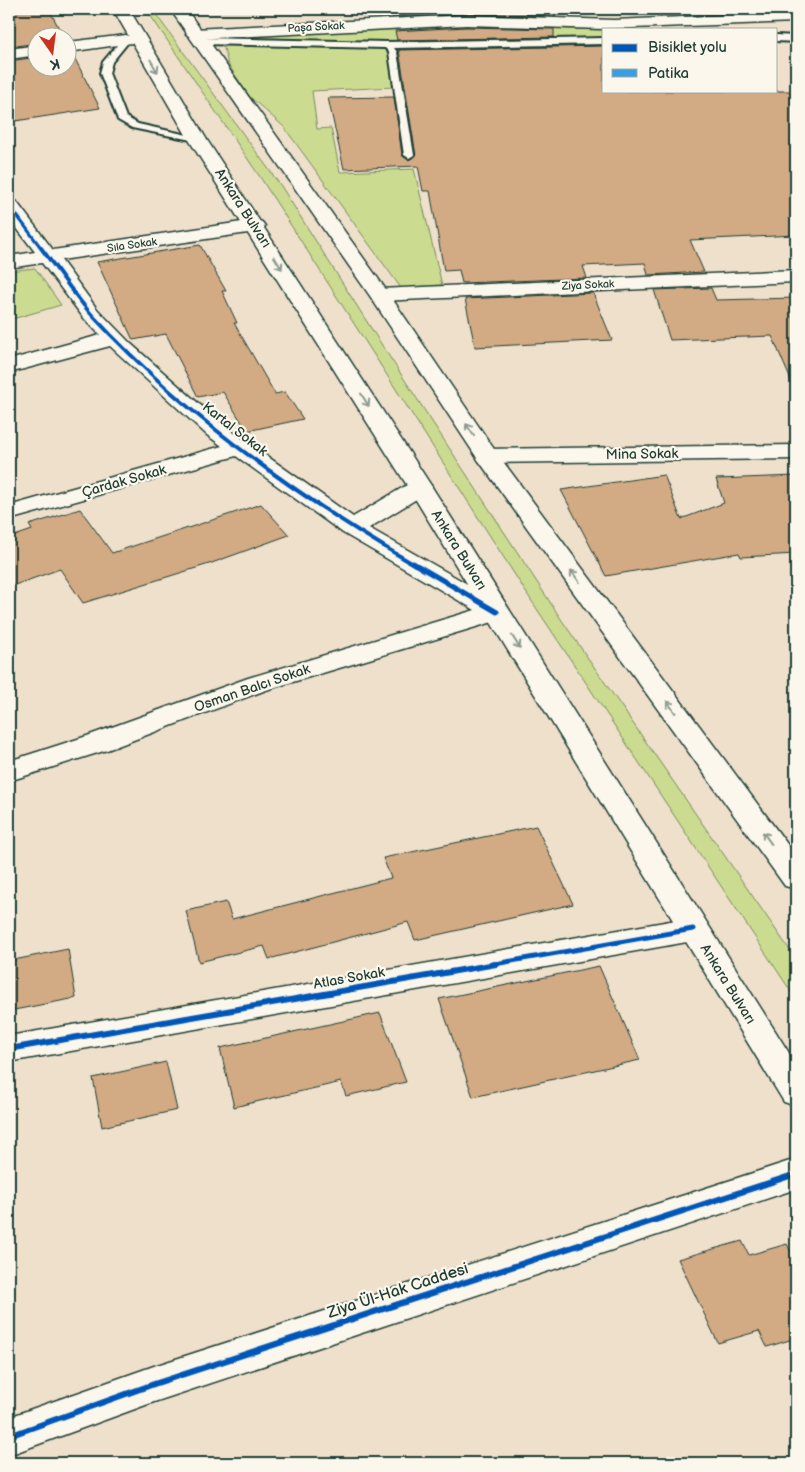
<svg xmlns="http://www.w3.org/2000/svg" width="805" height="1472" viewBox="0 0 805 1472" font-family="'Balsamiq Sans',sans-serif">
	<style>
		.green { fill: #cbdb8f; stroke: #758c62 }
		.building { fill: #d2aa83; stroke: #1f3d34 }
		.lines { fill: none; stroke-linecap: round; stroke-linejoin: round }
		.service-casing { stroke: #1f3d34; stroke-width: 4 }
		.minor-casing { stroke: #1f3d34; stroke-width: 3 }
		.tertiary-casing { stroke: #1f3d34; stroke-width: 3 }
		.secondary-casing { stroke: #1f3d34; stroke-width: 3 }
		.service { fill: #fbf7ec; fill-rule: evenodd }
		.minor { fill: #fbf7ec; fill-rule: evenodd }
		.tertiary { fill: #fbf7ec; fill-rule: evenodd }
		.secondary { fill: #fbf7ec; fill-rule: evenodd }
		.quiet { stroke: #3c9ee2; stroke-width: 2.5; stroke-dasharray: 5 2.5; stroke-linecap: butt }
		.cycleway-far3-casing { stroke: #fbf7ec; stroke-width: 5 }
		.cycleway-far2-casing { stroke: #fbf7ec; stroke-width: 6 }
		.cycleway-far1-casing { stroke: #fbf7ec; stroke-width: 8 }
		.cycleway-casing { stroke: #fbf7ec; stroke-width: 9 }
		.cycleway-far3 { stroke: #0057b8; stroke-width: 3 }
		.cycleway-far2 { stroke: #0057b8; stroke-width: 4 }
		.cycleway-far1 { stroke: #0057b8; stroke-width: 5 }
		.cycleway { stroke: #0057b8; stroke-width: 6 }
		.oneway { stroke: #8d9a90 }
		.labels { text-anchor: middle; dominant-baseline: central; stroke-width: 4.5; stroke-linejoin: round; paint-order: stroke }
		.far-street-label { font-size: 11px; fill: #1f3d34; stroke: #fbf7ec }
		.street-label { font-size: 14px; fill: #1f3d34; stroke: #fbf7ec }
		.near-street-label { font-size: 16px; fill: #1f3d34; stroke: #fbf7ec }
	</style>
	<rect width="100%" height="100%" fill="#efe0cc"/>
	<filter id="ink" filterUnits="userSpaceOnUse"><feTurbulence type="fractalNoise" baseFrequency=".02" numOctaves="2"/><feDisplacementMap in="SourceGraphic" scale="10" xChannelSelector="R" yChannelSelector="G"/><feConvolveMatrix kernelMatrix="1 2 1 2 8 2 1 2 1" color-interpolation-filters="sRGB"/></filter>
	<g filter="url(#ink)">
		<path class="green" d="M 146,9 L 152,9 L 281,186 L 376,336 L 563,622 L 796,959 L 796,999 L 531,600 L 260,177 Z
			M 456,25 L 604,30 L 604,38 L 389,45 L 394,87 L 312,91 L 317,129 L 331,128 L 340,172 L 414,169 L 442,285 L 401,288 L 284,127 L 249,96 L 228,64 L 221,37 Z
			M 35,268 L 61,305 L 9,320 L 9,271 Z"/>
		<path class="building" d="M 9,9 L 49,9 L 64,38 L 38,38 L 38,43 L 9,47 Z
			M 391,9 L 555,9 L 555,16 L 466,13 L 392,17 Z
			M 466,27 L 554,29 L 554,37 L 397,40 L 395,31 Z
			M 604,46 L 604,91 L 796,91 L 796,235 L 690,240 L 704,272 L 648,275 L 645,263 L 583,266 L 587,278 L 462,283 L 459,270 L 444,271 L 430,191 L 423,191 L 418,166 L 344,169 L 328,98 L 394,97 L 402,155 L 408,160 L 416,156 L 399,50 Z
			M 72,53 L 100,108 L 9,122 L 9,61 L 38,57 L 38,68 L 68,68 L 68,54 Z
			M 200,245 L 226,291 L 222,291 L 237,323 L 234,323 L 275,394 L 285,392 L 303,419 L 247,431 L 223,392 L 198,397 L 166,334 L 133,340 L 97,262 Z
			M 711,288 L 716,300 L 796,298 L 796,392 L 772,336 L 670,340 L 654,290 Z
			M 593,293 L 612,340 L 475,347 L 465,299 Z
			M 664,475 L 681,519 L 724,503 L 716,479 L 796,476 L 796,554 L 741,557 L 739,553 L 606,576 L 561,490 Z
			M 261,504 L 289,535 L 209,564 L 83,603 L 60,569 L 9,587 L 9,538 L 32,530 L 29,525 L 80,509 L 112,553 Z
			M 536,826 L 573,904 L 415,940 L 408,922 L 269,959 L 264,946 L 199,962 L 186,911 L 226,902 L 232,919 L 391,878 L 383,858 Z
			M 68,949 L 76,998 L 9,1011 L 9,961 Z
			M 599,966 L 640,1060 L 473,1097 L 439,999 Z
			M 380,1013 L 406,1082 L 346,1096 L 341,1082 L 234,1107 L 220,1048 Z
			M 166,1062 L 177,1110 L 102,1127 L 93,1078 Z
			M 742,1241 L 749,1255 L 787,1244 L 796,1262 L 796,1338 L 767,1347 L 759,1331 L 718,1343 L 678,1259 Z"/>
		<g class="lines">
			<defs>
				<path id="service" d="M 776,35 L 796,36 L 796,42 L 776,41 Z
					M 123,38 L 130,40 L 112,62 L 109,73 L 126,117 L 138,124 L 201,138 L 201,142 L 132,128 L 118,120 L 100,73 L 103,62 Z
					M 604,38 L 604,44 L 394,48 L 397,52 L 414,155 L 409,158 L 404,155 L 389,52 L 385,48 L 200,44 L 196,41 L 200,38 L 387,42 Z"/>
				<path id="minor" d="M 796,12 L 796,22 L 604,29 L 466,25 L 194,39 L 186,34 L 194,29 L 466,15 L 614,20 Z
					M 126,35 L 132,37 L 134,40 L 132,43 L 68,52 L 68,42 Z
					M 38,45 L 38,55 L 9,59 L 9,49 Z
					M 9,199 L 16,201 L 53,250 L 255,220 L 262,222 L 265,226 L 262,230 L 255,232 L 61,260 L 97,309 L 130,343 L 223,425 L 353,517 L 412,482 L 420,480 L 428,482 L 432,487 L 428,492 L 369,528 L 506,606 L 510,612 L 506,618 L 266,690 L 107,750 L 9,781 L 9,761 L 87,736 L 248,678 L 475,610 L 343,533 L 236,456 L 9,520 L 9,506 L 222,446 L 207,435 L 110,346 L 9,373 L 9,360 L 100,335 L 83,317 L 42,263 L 9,268 L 9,256 L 35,252 L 9,218 Z
					M 796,270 L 796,282 L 380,301 L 373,299 L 370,295 L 373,291 L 380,289 Z
					M 796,445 L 796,459 L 487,463 L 479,461 L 476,456 L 479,451 L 487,449 Z
					M 693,917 L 704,921 L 708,929 L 704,937 L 693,941 L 9,1062 L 9,1036 Z"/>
				<path id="tertiary" d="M 796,1159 L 796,1189 L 154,1402 L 9,1455 L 9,1417 L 154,1366 Z"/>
				<path id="secondary" d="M 113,9 L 129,9 L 207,140 L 432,487 L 796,1064 L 796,1106 L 784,1102 L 408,487 L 189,140 Z
					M 170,9 L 186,9 L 387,291 L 496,452 L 796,856 L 796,889 L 785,886 L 479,461 L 370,296 Z"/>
			</defs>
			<use href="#service" class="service-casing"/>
			<use href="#minor" class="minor-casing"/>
			<use href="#tertiary" class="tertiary-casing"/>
			<use href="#secondary" class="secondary-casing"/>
			<use href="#service" class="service"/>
			<use href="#minor" class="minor"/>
			<use href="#tertiary" class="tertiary"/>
			<use href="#secondary" class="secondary"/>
			<path class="quiet" d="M 794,9 L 796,16"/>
			<defs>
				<path id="cycleway-far3" d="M 9,205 L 42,249"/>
				<path id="cycleway-far2" d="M 41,248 C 58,270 73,294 92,315 C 184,415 298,497 415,565"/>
				<path id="cycleway-far1" d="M 413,563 L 497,612
					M 489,965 L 693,929"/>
				<path id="cycleway" d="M 9,1049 L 496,964
					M 9,1436 L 154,1384 L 796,1174"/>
			</defs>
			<use href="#cycleway-far3" class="cycleway-far3-casing"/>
			<use href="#cycleway-far2" class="cycleway-far2-casing"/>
			<use href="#cycleway-far1" class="cycleway-far1-casing"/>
			<use href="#cycleway" class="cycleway-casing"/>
			<use href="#cycleway-far3" class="cycleway-far3"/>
			<use href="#cycleway-far2" class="cycleway-far2"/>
			<use href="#cycleway-far1" class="cycleway-far1"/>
			<use href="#cycleway" class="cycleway"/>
		</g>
		<defs><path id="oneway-shaft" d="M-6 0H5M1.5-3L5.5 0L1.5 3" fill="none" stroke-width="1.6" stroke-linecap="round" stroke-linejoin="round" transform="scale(1.25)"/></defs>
		<g class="oneway">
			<use href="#oneway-shaft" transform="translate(154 66) rotate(60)"/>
			<use href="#oneway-shaft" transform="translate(278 263) rotate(58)"/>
			<use href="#oneway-shaft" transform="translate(365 400) rotate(58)"/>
			<use href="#oneway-shaft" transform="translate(470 430) rotate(-124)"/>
			<use href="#oneway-shaft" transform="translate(575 576) rotate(-126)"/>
			<use href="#oneway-shaft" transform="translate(516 642) rotate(58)"/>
			<use href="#oneway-shaft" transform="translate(671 707) rotate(-126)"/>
			<use href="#oneway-shaft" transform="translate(767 838) rotate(-126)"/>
		</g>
	</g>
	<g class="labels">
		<g class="far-street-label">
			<text transform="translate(316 27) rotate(-3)">Paşa Sokak</text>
			<text transform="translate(132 245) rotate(-8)">Sıla Sokak</text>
			<text transform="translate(588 285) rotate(-3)">Ziya Sokak</text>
		</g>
		<g class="street-label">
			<text transform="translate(243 208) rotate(57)">Ankara Bulvarı</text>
			<text transform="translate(235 429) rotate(38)">Kartal Sokak</text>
			<text transform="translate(642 454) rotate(-1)">Mina Sokak</text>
			<text transform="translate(124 481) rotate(-16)">Çardak Sokak</text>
			<text transform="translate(459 550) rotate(58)">Ankara Bulvarı</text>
			<text transform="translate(252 688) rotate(-19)">Osman Balcı Sokak</text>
			<text transform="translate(349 978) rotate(-10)">Atlas Sokak</text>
			<text transform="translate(728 984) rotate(58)">Ankara Bulvarı</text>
		</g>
		<g class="near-street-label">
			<text transform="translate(398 1291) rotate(-18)">Ziya Ül-Hak Caddesi</text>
		</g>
	</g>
	<rect width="805" height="1472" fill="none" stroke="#fbf7ec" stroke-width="30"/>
	<rect x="15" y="15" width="775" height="1442" fill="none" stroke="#1f3d34" stroke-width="2" filter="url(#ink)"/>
	<rect x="602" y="28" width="175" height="65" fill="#fbf7ec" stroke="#a3ada2"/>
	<rect x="612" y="44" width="25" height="8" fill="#0057b8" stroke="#a3ada2"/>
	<text x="648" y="52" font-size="15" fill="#1f3d34">Bisiklet yolu</text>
	<rect x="612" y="69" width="25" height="8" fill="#3c9ee2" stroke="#a3ada2"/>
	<text x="648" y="78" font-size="15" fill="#1f3d34">Patika</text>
	<g transform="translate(52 52) rotate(166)"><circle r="24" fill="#fbf7ec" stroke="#a3ada2"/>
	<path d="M0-4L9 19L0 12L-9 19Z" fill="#c8321e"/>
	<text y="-8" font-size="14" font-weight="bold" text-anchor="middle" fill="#1f3d34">K</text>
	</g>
</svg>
